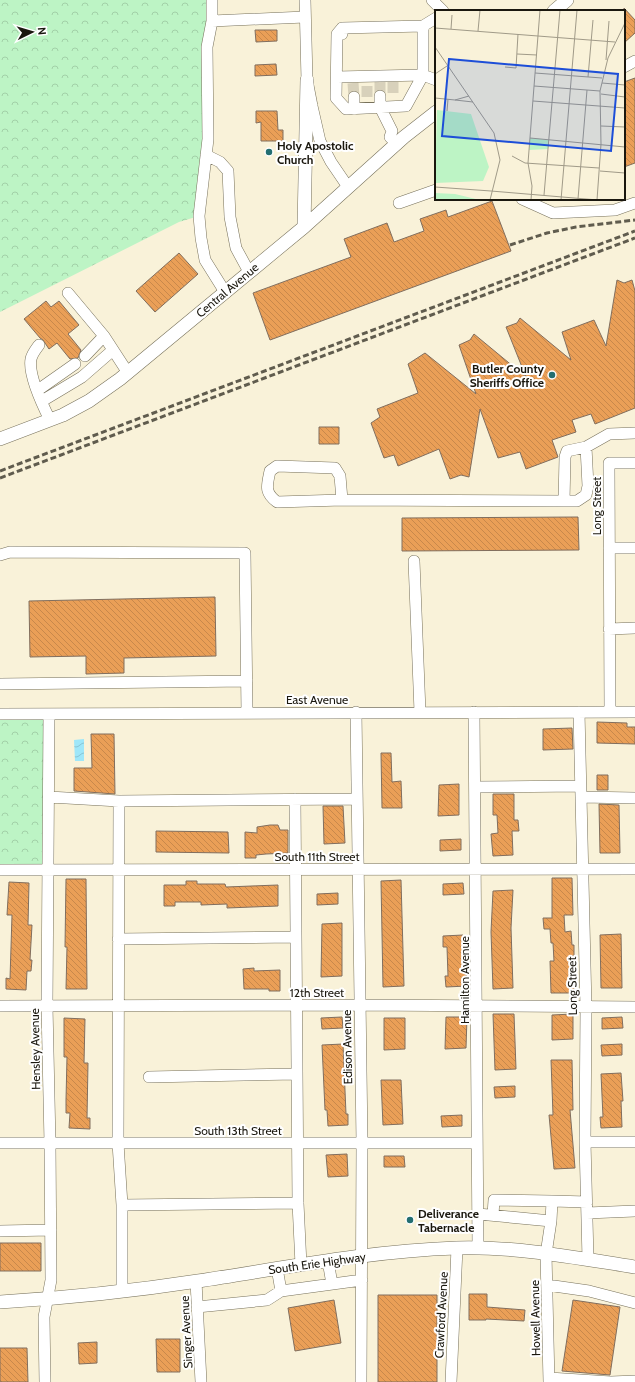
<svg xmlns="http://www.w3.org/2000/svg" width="635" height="1382" viewBox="0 0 635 1382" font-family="Cabin,sans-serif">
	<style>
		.forest { fill: url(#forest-crowns) }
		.water { fill: url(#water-waves) }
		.building { fill: url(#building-back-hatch); stroke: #816e5e }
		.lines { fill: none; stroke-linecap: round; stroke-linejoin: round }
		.minor-tunnel { stroke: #d8d1bb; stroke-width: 11; stroke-dasharray: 11 5.5; stroke-linecap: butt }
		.minor-casing { stroke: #77715b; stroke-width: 12 }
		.major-casing { stroke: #77715b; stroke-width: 14 }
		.minor { stroke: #fff; stroke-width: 11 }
		.major { stroke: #fff; stroke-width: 13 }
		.rail { stroke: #605c4e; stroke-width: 3; stroke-dasharray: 6 3; stroke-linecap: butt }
		.poi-dot { fill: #236e71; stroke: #fff; stroke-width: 1.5 }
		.labels { text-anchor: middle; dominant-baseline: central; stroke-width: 4; stroke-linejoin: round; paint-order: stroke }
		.poi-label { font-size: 12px; font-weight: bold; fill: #1a170e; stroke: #fff; text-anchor: start }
		.street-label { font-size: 12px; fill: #1a170e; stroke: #fff }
		.inset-road { fill: none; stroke: #a09a88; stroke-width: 1 }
		.view { fill: #1d4ed8; fill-opacity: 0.15; stroke: #1d4ed8; stroke-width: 2 }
		.inset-edge { fill: none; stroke: #1a170e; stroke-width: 2 }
	</style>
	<defs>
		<pattern id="forest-crowns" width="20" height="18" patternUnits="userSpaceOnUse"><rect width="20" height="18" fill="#bdf4c5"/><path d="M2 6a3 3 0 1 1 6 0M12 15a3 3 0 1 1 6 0" fill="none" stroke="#a2d0a8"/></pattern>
		<pattern id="water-waves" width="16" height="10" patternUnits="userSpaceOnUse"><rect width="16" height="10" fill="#9fe7f9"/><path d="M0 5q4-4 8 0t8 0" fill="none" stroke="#88c5d4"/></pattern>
		<pattern id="building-back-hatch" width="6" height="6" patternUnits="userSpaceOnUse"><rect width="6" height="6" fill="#ea9f57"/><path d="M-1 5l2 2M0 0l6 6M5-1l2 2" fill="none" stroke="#c8884b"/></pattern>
	</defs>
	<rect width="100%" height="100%" fill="#f9f2d9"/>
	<path class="forest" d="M 0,0 L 212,0 L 208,95 L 199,216 L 179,222 L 0,312 Z
		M 0,714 L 49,714 L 49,870 L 0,870 Z"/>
	<path class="water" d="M 84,739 L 84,761 L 75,761 L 74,740 Z"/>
	<path class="building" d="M 624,8 L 635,20 L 635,33 L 624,43 Z
		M 255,30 L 277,30 L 277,41 L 256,42 Z
		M 276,64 L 277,75 L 255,76 L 255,65 Z
		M 635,78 L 635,163 L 624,167 L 624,82 Z
		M 256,111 L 277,111 L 278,130 L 283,130 L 283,141 L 261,141 L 261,122 L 256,123 Z
		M 492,201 L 511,251 L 270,340 L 253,293 L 351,257 L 344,239 L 387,223 L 394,242 L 424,231 L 420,219 L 446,210 L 448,217 Z
		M 179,253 L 198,274 L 155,312 L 136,291 Z
		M 617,280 L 624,283 L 632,280 L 635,291 L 635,408 L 595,424 L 591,414 L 572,420 L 576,432 L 552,440 L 558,457 L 526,469 L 520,452 L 498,458 L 480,409 L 469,477 L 461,475 L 450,479 L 439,449 L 398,466 L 394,455 L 384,458 L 371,423 L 380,417 L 377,409 L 418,393 L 408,364 L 425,353 L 476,394 L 459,345 L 470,340 L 474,334 L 526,377 L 506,327 L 517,323 L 520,318 L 571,360 L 562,332 L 594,320 L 606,346 Z
		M 46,301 L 51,307 L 59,301 L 79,325 L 68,334 L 81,350 L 78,358 L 70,359 L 57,343 L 49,349 L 43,340 L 40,338 L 24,319 Z
		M 319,427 L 339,427 L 339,444 L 319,444 Z
		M 578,517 L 579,550 L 402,551 L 402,518 Z
		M 215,597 L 216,656 L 124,658 L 124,673 L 86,674 L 86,656 L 30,657 L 29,601 Z
		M 597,722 L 627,723 L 627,727 L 635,727 L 635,744 L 597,743 Z
		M 572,728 L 573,749 L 543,750 L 543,729 Z
		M 91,734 L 114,734 L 115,794 L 74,791 L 74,768 L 92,768 Z
		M 381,753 L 391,753 L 392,782 L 401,781 L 402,808 L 382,808 Z
		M 597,775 L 608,775 L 608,790 L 597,790 Z
		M 459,784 L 459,815 L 438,816 L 439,785 Z
		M 493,794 L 514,794 L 514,820 L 518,820 L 519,831 L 512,831 L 513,855 L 493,856 L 491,834 L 498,833 L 497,815 L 493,815 Z
		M 599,804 L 619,805 L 620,853 L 600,853 Z
		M 323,806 L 343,806 L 345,843 L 324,844 Z
		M 270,825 L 278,825 L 280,830 L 288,830 L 288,853 L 266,854 L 256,855 L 256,858 L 245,858 L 245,832 L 257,833 L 257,827 Z
		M 156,831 L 228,832 L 229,853 L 156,852 Z
		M 461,839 L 461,850 L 440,851 L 440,840 Z
		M 552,878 L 572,878 L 573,915 L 564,915 L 565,932 L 571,931 L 572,945 L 574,945 L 574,956 L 571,956 L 572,972 L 574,972 L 574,993 L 551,993 L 550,961 L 554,961 L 553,943 L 551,943 L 550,929 L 544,929 L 543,918 L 552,918 Z
		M 66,879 L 86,879 L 87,989 L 66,989 L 67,947 L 65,947 Z
		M 401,880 L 404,986 L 383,987 L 381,881 Z
		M 186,881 L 197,881 L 197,884 L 225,884 L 226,887 L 278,885 L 278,906 L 227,908 L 227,904 L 201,905 L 201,902 L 175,902 L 175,906 L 164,906 L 164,885 L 186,885 Z
		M 9,882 L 29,883 L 28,925 L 32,925 L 30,960 L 32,960 L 31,971 L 27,971 L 26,990 L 6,989 L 6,978 L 10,979 L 12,915 L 7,915 Z
		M 463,883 L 464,894 L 443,895 L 443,884 Z
		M 513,890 L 511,928 L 513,988 L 493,989 L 491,932 L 493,891 Z
		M 338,893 L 338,904 L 317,905 L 317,894 Z
		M 342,923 L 342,976 L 321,977 L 322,924 Z
		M 621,934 L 622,988 L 601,988 L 600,935 Z
		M 463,935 L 464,958 L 468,957 L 468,968 L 466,968 L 467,986 L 446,987 L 445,976 L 448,976 L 447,947 L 443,947 L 443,936 Z
		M 254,968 L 254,971 L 280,970 L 280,991 L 269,991 L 269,989 L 244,989 L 243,969 Z
		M 493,1014 L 514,1014 L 516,1069 L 495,1070 Z
		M 573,1014 L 573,1039 L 552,1040 L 552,1015 Z
		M 342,1017 L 343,1028 L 322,1029 L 321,1018 Z
		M 446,1017 L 467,1017 L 466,1048 L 445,1049 Z
		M 622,1017 L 623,1028 L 602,1029 L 602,1018 Z
		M 64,1018 L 85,1019 L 84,1063 L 88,1063 L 87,1118 L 90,1118 L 90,1129 L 69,1128 L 70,1113 L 66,1113 L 66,1100 L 67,1057 L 64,1057 Z
		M 384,1018 L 405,1018 L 405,1049 L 384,1050 Z
		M 343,1044 L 346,1114 L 348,1114 L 348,1125 L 328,1126 L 327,1110 L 325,1110 L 322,1045 Z
		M 622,1044 L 622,1055 L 602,1056 L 601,1045 Z
		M 551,1060 L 572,1060 L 573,1110 L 570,1110 L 575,1168 L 554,1169 L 549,1115 L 553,1115 Z
		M 621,1073 L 623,1101 L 621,1101 L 622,1127 L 601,1128 L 600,1117 L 603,1117 L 601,1074 Z
		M 381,1080 L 401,1080 L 403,1124 L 383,1125 Z
		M 515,1086 L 515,1097 L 495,1098 L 494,1087 Z
		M 462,1115 L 462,1126 L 442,1127 L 441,1116 Z
		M 347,1154 L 348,1176 L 328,1177 L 326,1155 Z
		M 384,1156 L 404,1156 L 405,1167 L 384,1167 Z
		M 0,1243 L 41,1243 L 41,1271 L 0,1271 Z
		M 469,1294 L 487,1294 L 487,1307 L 525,1310 L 524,1321 L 486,1319 L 486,1320 L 469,1320 Z
		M 378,1295 L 437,1295 L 437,1382 L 378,1382 Z
		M 334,1300 L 341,1343 L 295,1351 L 288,1308 Z
		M 573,1300 L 620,1307 L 610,1375 L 562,1371 Z
		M 156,1339 L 180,1339 L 180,1372 L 157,1372 Z
		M 97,1342 L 97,1363 L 79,1364 L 78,1343 Z
		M 0,1348 L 27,1348 L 28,1382 L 0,1382 Z"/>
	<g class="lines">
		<path class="minor-tunnel" d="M 380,82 L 380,96
			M 393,82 L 393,96
			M 353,83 L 354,97
			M 367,97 L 367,83"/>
		<defs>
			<path id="minor" d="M 212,0 L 212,21 L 207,47 L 208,139 L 199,216 L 201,238 L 205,260 L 225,292
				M 305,0 L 307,80 L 312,106 L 320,141 L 331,162 L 348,187
				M 432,0 L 443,11
				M 212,21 L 305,17
				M 342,28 L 337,34 L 336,98 L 346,109 L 406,106 L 423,75 L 423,26
				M 342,34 L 342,28 L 423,26 L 436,18
				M 624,67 L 635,61
				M 337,77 L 423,75 L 436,80
				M 380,96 L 380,107 L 392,131 L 390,137 L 397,144
				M 354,97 L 354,109
				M 206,155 L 220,162 L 228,171 L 230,217 L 236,248 L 249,272
				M 522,199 L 553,213 L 615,210 L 635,203
				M 399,203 L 436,190
				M 68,293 L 104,336 L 128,373
				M 39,345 C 36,349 32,354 31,359 C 28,374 43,406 50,420
				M 85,356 L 104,336
				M 38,390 L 75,364
				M 42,401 L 82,377 L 113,350
				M 586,447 L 588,486 L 586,495 L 577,501 L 564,501 L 565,457 L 567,451 L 586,447 L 609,434 L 635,433
				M 342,500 L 277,502 C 264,492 267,486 270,471 L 277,466 L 335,468 L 340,476 L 342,500 L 564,501
				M 609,548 L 635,548
				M 0,555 L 10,552 L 245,553 L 247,713
				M 414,561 L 420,712
				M 609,629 L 635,628
				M 0,684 L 247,681
				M 356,712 L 362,1142 L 361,1382
				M 474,712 L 478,1248
				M 579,712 L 586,1008 L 585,1142 L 588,1259
				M 610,712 L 609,463 L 635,463
				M 0,714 L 635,712
				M 475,787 L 580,786
				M 49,797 L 119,801 L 357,799
				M 581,797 L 635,798
				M 295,799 L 298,1203 L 301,1265
				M 119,801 L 118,1143 L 122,1205 L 122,1290
				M 0,870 L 635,869
				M 118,939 L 295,937
				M 0,1006 L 359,1005 L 635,1007
				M 149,1077 L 297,1074
				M 585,1142 L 635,1142
				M 0,1143 L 476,1143
				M 122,1205 L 298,1203
				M 587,1213 L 635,1211
				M 478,1214 L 551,1221 L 546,1254 L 549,1382
				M 493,1215 L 494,1200 L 552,1201
				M 551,1221 L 552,1201 L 587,1202
				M 0,1231 L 51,1230
				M 328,1261 L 332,1284
				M 277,1268 L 281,1291 L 362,1280
				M 196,1281 L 201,1382
				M 547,1285 L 589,1291 L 635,1303
				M 197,1307 L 267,1300 L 281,1291
				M 549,1378 L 611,1382 L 635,1381
				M 45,1382 L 44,1317 L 51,1280 L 50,1143 L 47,1006 L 49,714
				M 451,1382 L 457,1248"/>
			<path id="major" d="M 554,11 L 567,0
				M 304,227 L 307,80
				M 0,439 L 63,415 L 89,401 L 120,379 L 304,227 L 404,137 L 436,112
				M 0,1302 C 66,1298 133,1291 198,1281 C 284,1268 369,1251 456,1248 C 516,1246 577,1258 635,1267"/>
		</defs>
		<use href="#minor" class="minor-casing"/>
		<use href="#major" class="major-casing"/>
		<use href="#minor" class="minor"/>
		<use href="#major" class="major"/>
		<path class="rail" d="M 510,245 L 547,233 L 576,227 L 635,220
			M 0,471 L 635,231
			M 0,478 L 635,238"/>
	</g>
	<g class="poi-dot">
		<circle cx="269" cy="152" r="4"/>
		<circle cx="552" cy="375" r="4"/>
		<circle cx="410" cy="1220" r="4"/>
	</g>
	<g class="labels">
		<g class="poi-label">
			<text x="277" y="145">Holy Apostolic<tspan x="277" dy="14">Church</tspan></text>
			<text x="544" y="368" text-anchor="end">Butler County<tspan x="544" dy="14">Sheriffs Office</tspan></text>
			<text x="418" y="1213">Deliverance<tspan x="418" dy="14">Tabernacle</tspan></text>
		</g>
		<g class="street-label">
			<text transform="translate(227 290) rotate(-40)">Central Avenue</text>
			<text transform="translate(596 506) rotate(-90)">Long Street</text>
			<text x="317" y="699">East Avenue</text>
			<text x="317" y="856">South 11th Street</text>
			<text transform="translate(464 980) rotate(-90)">Hamilton Avenue</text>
			<text transform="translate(572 986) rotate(-91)">Long Street</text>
			<text x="317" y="992">12th Street</text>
			<text transform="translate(347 1047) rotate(-91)">Edison Avenue</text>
			<text transform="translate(35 1049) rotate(-91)">Hensley Avenue</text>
			<text x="238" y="1130">South 13th Street</text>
			<text transform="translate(317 1263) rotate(-8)">South Erie Highway</text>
			<text transform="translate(441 1315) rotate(-87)">Crawford Avenue</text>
			<text transform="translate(535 1318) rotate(-91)">Howell Avenue</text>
			<text transform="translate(186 1332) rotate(-93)">Singer Avenue</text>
		</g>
	</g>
	<g transform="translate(435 10)">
		<rect width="190" height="190" fill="#f9f2d9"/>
		<path d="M 2,100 L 36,104 L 54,157 L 48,171 L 0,173 ZM 95,128 L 114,130 L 113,139 L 94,140 ZM 0,183 L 20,184 L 45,190 L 0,190 Z" fill="#bdf4c5"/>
		<path class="inset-road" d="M 0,18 L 180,32M 16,19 L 17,5M 43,21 L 45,0M 0,37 L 59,123 L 65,150 L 55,190M 82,44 L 102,45M 171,50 L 174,11M 70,57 L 81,58 L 83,24M 100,63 L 167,68M 0,64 L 12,56M 153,67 L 158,10M 167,73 L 190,75M 99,76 L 165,81M 166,84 L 190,87M 0,88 L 20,90 L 34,86M 20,90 L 38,92M 98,91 L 190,98M 12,101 L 13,89M 166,116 L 190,117M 95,128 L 190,137M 77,146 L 90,153 L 164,158M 165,161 L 190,163M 0,177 L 56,181M 56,181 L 163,190M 109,185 L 125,0M 143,189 L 152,80M 96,190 L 97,176 L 93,153 L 105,0M 126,190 L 142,0M 162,190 L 166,134 L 165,81 L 173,48 L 190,13"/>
		<path class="view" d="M 14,49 L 183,64 L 176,141 L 7,126 Z"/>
		<rect width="190" height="190" class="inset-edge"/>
	</g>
	<g transform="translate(32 32) rotate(85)" stroke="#ffffff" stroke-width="3" paint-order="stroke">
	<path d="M0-3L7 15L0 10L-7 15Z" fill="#1a170e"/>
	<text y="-6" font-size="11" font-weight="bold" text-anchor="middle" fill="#1a170e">N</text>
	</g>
</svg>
